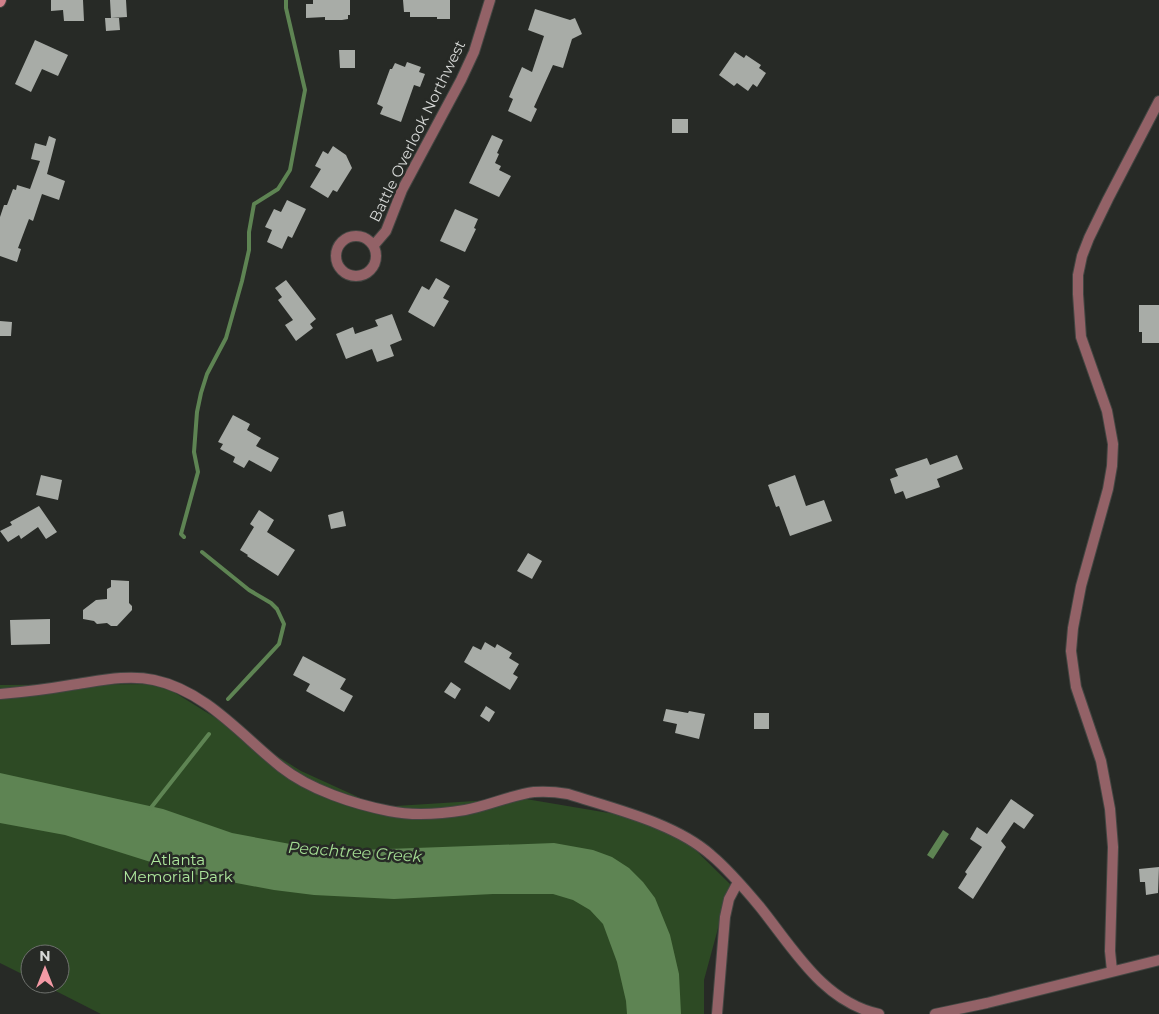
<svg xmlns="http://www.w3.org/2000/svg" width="1159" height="1014" viewBox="0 0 1159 1014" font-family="Montserrat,sans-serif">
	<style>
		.green { fill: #2d4a24 }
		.water { fill: #5e8453 }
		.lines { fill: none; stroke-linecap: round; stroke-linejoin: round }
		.stream { stroke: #5e8453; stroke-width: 4 }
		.building { fill: #a8aca7 }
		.street-casing { stroke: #434642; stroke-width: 12 }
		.secondary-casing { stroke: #434642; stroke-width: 12 }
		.street { stroke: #936267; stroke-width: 10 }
		.secondary { stroke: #d0808a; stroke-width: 10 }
		.labels { text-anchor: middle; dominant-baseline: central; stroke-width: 5; stroke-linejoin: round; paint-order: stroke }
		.street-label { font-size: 15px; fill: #d6d8d6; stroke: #272a26 }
		.park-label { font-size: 15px; fill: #aee79d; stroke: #272a26 }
		.water-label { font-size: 16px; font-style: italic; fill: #a3db92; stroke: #272a26 }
	</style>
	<rect width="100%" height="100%" fill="#272a26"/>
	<path class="green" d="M 161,684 L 301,771 L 380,807 L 520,798 L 668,823 L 730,884 L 704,980 L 704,1014 L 101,1014 L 42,984 L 60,984 L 60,954 L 30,954 L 30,978 L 0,963 L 0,685 Z"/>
	<path class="water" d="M 0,773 L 163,809 L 232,833 L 301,846 L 361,850 L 554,843 L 593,850 L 612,857 L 629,868 L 643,882 L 655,898 L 670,935 L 679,974 L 681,1014 L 627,1014 L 626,1001 L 617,962 L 603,924 L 590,910 L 573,900 L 553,894 L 493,894 L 394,899 L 314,895 L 274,890 L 215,879 L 176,870 L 65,835 L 0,823 Z
		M 943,830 L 949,834 L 933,859 L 927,855 Z"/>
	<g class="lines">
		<path class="stream" d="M 184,537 L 181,534 L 198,472 L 194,452 L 197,412 L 201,393 L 207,374 L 226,338 L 242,281 L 249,250 L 249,232 L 254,204 L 278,189 L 290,170 L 305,90 L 286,8 L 286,0
			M 202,552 L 249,590 L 271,603 L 277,609 L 284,624 L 279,644 L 228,699
			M 150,809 L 209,734"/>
	</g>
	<path class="building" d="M 51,0 L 83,0 L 84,21 L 64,21 L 63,10 L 51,11 Z
		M 110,0 L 126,0 L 127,17 L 111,18 Z
		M 313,0 L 350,0 L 350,15 L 348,15 L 348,19 L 342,20 L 325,20 L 325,17 L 306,18 L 306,4 L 313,4 Z
		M 403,0 L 450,0 L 450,19 L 437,19 L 437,17 L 410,17 L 410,12 L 404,12 Z
		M 535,9 L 570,20 L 575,18 L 582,34 L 572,39 L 563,68 L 553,65 L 534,107 L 537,109 L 531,122 L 508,111 L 513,99 L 509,97 L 522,67 L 532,72 L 544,36 L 528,30 Z
		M 105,18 L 119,18 L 120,30 L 106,31 Z
		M 35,40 L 68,55 L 58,76 L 42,69 L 31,92 L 15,84 Z
		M 339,50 L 355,50 L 355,68 L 340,68 Z
		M 735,52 L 744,58 L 746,55 L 761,65 L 759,68 L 766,73 L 757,87 L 753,84 L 748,91 L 737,83 L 734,86 L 719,75 Z
		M 407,62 L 421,67 L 419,72 L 425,74 L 420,87 L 414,85 L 401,122 L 380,114 L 383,107 L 377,104 L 390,69 L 392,69 L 395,63 L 405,67 Z
		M 672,119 L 688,119 L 688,133 L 672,133 Z
		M 492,135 L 503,140 L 497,153 L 499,154 L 495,163 L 501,166 L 499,170 L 511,176 L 499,197 L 469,183 Z
		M 49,136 L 56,139 L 47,174 L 65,181 L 59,200 L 42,194 L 33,221 L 29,219 L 18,248 L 21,249 L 17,262 L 0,256 L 0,217 L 4,205 L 7,205 L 13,189 L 16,190 L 17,185 L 30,189 L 40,161 L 31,159 L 35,143 L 46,146 Z
		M 333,146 L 346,155 L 352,168 L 337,192 L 333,190 L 328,198 L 310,187 L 321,169 L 315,166 L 323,151 L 328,154 Z
		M 287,200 L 306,209 L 292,238 L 288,236 L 282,249 L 267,242 L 272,230 L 265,227 L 274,209 L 281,212 Z
		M 455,209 L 478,219 L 474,228 L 476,229 L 465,252 L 440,241 Z
		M 436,278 L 450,286 L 443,298 L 449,301 L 434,327 L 408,312 L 422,286 L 429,290 Z
		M 286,280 L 316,319 L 310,324 L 313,328 L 296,341 L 285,325 L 293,320 L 278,300 L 282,297 L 275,288 Z
		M 1139,305 L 1159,305 L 1159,343 L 1142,343 L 1142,332 L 1139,332 Z
		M 392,314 L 402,340 L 390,345 L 394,356 L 377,362 L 372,349 L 346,359 L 336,334 L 353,327 L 355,334 L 378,326 L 375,320 Z
		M 0,321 L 12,322 L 11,336 L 0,336 Z
		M 233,415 L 250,424 L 247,430 L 261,438 L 256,446 L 279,458 L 271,472 L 249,460 L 244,468 L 233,462 L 235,457 L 220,449 L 223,444 L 218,442 Z
		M 957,455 L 963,469 L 937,479 L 940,487 L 906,499 L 903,491 L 895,494 L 890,479 L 898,476 L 895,469 L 927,458 L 930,465 Z
		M 41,475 L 62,480 L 58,500 L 36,495 Z
		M 795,475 L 806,506 L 824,500 L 832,521 L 790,536 L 779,506 L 776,507 L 768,485 Z
		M 39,506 L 57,532 L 46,539 L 38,527 L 21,539 L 19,535 L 8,542 L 0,531 L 12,525 L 10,522 Z
		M 259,510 L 274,520 L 267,532 L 295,550 L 278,576 L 247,556 L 248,555 L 240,550 L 254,527 L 250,524 Z
		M 343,511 L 346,526 L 331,529 L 328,515 Z
		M 528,553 L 542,561 L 532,579 L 517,571 Z
		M 111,580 L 129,581 L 129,603 L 132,606 L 132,610 L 117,626 L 111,626 L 107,623 L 97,624 L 94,621 L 83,619 L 83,610 L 96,600 L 107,599 L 107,589 L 111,587 Z
		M 50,619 L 50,644 L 11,645 L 10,620 Z
		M 485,642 L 495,648 L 497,644 L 512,653 L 509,658 L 519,664 L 513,674 L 518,677 L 510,690 L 464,662 L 473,646 L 481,650 Z
		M 303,656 L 346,679 L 340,689 L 353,696 L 344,712 L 306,691 L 310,684 L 293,675 Z
		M 451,682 L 461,689 L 455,699 L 444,692 Z
		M 486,706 L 495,712 L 489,722 L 480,716 Z
		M 666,709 L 688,713 L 689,711 L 705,714 L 699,739 L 675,733 L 677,724 L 663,721 Z
		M 754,713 L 769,713 L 769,729 L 754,729 Z
		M 1011,799 L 1034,815 L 1024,829 L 1014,822 L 1001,841 L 1006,847 L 973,899 L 958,888 L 967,874 L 965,872 L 982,847 L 970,839 L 977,827 L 987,834 Z
		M 1159,867 L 1158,893 L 1146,895 L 1145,882 L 1140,882 L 1139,869 Z"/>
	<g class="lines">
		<defs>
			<path id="street" d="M336 256a20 20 0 1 1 40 0a20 20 0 1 1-40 0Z
				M 374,245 L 386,231 L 402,190 L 461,80 L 474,52 L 490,0
				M 0,694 C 24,692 48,689 71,685 C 99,681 127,674 154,680 C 206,691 242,736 281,767 C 310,790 354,804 389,811 C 413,816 441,814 465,810 C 488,806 511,795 534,792 C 546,791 557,792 568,794 C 614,809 675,823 711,855 C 729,870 745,889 760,907 C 793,948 823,1002 879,1014
				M 1112,971 L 1110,951 L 1113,847 L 1110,809 L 1101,761 L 1076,687 L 1071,651 L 1073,628 L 1081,586 L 1108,489 L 1112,466 L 1113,444 L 1107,411 L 1081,337 L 1078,294 L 1078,275 L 1082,256 L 1089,238 L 1108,199 L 1159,101
				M 717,1014 L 725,917 L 729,899 L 738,882
				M 935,1014 L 987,1003 L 1159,960"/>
			<path id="secondary" d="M 0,2 L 1,0"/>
		</defs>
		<use href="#street" class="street-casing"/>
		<use href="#secondary" class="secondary-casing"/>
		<use href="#street" class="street"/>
		<use href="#secondary" class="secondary"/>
	</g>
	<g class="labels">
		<g class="street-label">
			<text transform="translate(417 131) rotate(-64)">Battle Overlook Northwest</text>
		</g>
		<g class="park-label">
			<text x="178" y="859">Atlanta<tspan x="178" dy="17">Memorial Park</tspan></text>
		</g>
		<g class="water-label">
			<text transform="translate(355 852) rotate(4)">Peachtree Creek</text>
		</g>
	</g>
	<g transform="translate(45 969)"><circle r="24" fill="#272a26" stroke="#6d706c"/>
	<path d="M0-4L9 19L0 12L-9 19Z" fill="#f49aa5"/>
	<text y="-8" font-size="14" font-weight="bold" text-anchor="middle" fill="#d6d8d6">N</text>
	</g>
</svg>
